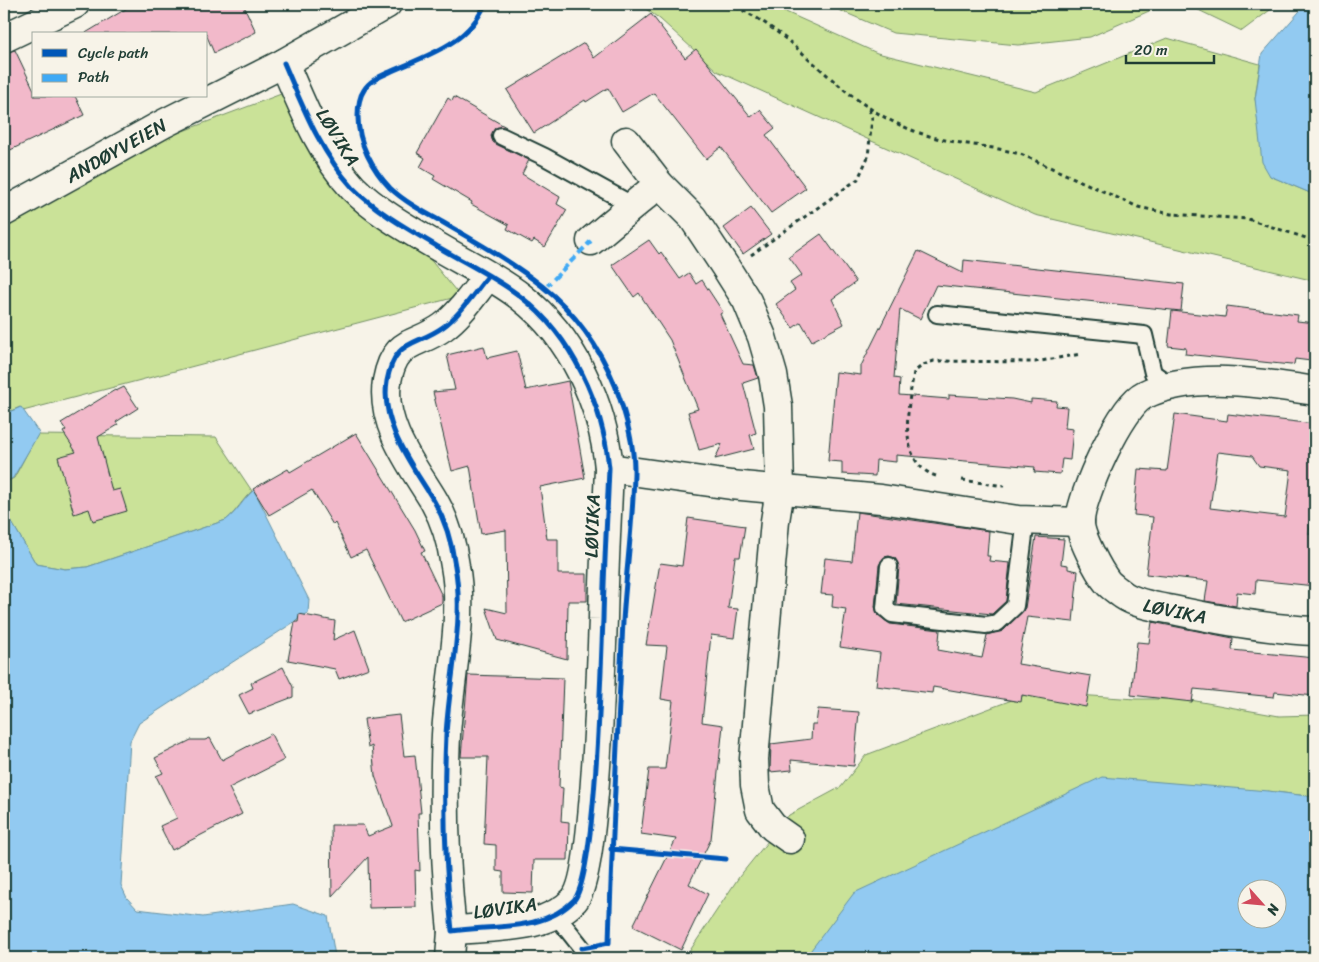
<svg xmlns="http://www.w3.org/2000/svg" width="1319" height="962" viewBox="0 0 1319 962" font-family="Sriracha,sans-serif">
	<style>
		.green { fill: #cae298; stroke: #749066 }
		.water { fill: #92caf1; stroke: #6492a5; fill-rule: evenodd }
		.building { fill: #f2b9ca; stroke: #1f3d34; fill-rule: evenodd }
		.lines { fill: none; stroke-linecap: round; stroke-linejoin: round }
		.service-casing { stroke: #1f3d34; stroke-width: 20 }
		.minor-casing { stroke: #1f3d34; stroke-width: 31 }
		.tertiary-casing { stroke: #1f3d34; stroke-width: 31 }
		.path { stroke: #1f3d34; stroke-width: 3; stroke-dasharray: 4 4; stroke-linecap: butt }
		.service { stroke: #f7f3e8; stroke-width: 16 }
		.minor { stroke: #f7f3e8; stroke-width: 28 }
		.tertiary { stroke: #f7f3e8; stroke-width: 28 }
		.quiet { stroke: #3fa9f5; stroke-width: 4; stroke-dasharray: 8 4; stroke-linecap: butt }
		.cycleway-casing { stroke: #f7f3e8; stroke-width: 8 }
		.cycleway { stroke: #0057b8; stroke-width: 5 }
		.labels { text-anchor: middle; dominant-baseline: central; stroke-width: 5; stroke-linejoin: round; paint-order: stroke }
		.street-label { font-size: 19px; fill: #1f3d34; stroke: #f7f3e8 }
	</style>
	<rect width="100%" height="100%" fill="#f7f3e8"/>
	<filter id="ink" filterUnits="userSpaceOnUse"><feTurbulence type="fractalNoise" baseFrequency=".02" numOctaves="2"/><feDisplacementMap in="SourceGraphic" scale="10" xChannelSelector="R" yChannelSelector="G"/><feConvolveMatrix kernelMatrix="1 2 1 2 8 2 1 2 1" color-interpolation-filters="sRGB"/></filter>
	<g filter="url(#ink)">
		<path class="green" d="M 639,4 L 768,4 L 877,53 L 1036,92 L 1167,38 L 1260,64 L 1255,99 L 1270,176 L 1315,195 L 1315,281 L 1035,215 L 717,71 L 660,19 Z
			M 825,4 L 1165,4 L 1090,37 L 1018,45 L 893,33 Z
			M 1186,4 L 1278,4 L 1242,31 Z
			M 297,88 L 358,171 L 460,296 L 23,411 L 20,407 L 4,414 L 4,196 L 40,176 L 106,160 Z
			M 37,435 L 216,437 L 252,491 C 242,500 237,511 226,520 L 87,567 L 65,569 L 36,564 L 4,509 L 4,483 L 14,478 Z
			M 1033,692 L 1136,699 L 1185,699 L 1279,716 L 1315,715 L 1315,797 L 1268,791 L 811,950 L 805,958 L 685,958 L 739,877 L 789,815 L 841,787 L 866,755 Z"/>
		<path class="water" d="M 1306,4 L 1315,4 L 1315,195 L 1270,176 L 1262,162 L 1255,99 L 1262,54 Z
			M 21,407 L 39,433 L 13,478 L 4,483 L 4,414 Z
			M 254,490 L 309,600 L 308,613 L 139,723 L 130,741 L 121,885 L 127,898 L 137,909 L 203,917 L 293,904 L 328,916 L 335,956 L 331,958 L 4,958 L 4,509 L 36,564 L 65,569 L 87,567 L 226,520 C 238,511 243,499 254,490 Z
			M 1102,777 L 1268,791 L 1315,797 L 1315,958 L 805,958 L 854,893 ZM 1246,890 L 1276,890 L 1276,920 L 1246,920 Z"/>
		<path class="building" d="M 134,4 L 243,4 L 256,32 L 214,53 L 206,34 L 84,34 Z
			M 651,14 L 685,58 L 696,49 L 751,117 L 760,110 L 775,128 L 766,135 L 806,188 L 771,213 L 721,147 L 706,159 L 654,93 L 622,112 L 608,88 L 586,102 L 585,100 L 534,133 L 507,90 L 584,43 L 594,58 Z
			M 15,50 L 34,90 L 34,96 L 75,96 L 84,115 L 4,153 L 4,53 Z
			M 454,97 L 506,127 L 495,128 L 491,136 L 493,142 L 529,160 L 522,174 L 560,197 L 557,204 L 567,210 L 545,247 L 534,240 L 532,243 L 507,229 L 509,225 L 471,204 L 472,202 L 433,179 L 435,176 L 420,167 L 425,158 L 417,153 L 448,98 L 452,101 Z
			M 751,208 L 771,234 L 743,254 L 724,228 Z
			M 821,234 L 856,282 L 832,299 L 844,324 L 812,341 L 801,322 L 793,328 L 776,304 L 795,290 L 790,283 L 802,275 L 789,257 Z
			M 649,240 L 659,254 L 661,252 L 680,279 L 689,273 L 696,284 L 702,280 L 723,312 L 720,314 L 743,364 L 754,365 L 758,378 L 743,383 L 756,433 L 750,435 L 754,449 L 715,459 L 722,444 L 699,450 L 688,412 L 698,409 L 670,340 L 639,293 L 634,297 L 612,265 Z
			M 918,251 L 963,273 L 964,260 L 1184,284 L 1181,311 L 936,285 L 920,319 L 900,309 L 894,378 L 900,379 L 899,395 L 949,399 L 949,395 L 1012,399 L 1031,403 L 1031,399 L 1057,401 L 1056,406 L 1067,407 L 1065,428 L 1073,429 L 1070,460 L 1062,459 L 1060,474 L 1034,472 L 1035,467 L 896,455 L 896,462 L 876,460 L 875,476 L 842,474 L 842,462 L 828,461 L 836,372 L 861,375 L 861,366 Z
			M 1227,306 L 1298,315 L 1297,321 L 1315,323 L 1315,359 L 1311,358 L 1311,361 L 1295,359 L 1294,364 L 1291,365 L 1185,354 L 1186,348 L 1168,346 L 1172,311 L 1225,317 Z
			M 484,346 L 487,358 L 517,351 L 526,390 L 568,381 L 585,478 L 540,487 L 547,539 L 558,539 L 558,574 L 587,574 L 587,601 L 568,601 L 567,659 L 497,640 L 486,608 L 507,613 L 506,530 L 481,534 L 470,466 L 452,471 L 433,392 L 455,390 L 447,355 Z
			M 124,387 L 138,408 L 116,422 L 118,425 L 98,437 L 112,491 L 120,489 L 127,511 L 93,521 L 89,509 L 74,514 L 58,457 L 76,452 L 63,432 L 66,430 L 61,423 L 115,390 L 116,391 Z
			M 1175,414 L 1227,421 L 1228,414 L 1315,424 L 1315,474 L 1309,534 L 1315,535 L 1315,586 L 1256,580 L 1255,594 L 1237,592 L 1236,606 L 1205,601 L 1208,581 L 1146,574 L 1153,517 L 1134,515 L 1138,469 L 1167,471 ZM 1218,452 L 1252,456 L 1259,466 L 1291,470 L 1285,517 L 1210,508 Z
			M 356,433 L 415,530 L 425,551 L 421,552 L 442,596 L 442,603 L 401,622 L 366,550 L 351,557 L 335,523 L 333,525 L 312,490 L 269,515 L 253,489 L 288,469 L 290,472 Z
			M 857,512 L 989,531 L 987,556 L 990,556 L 989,561 L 1010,563 L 1006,601 L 992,614 L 896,604 L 899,566 L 895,558 L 889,556 L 884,557 L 879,565 L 875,607 L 878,615 L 890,624 L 940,630 L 938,650 L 982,658 L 987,635 L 1004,630 L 1025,608 L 1036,537 L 1064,539 L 1061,564 L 1068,565 L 1068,569 L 1078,571 L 1073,622 L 1027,617 L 1018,664 L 1091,676 L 1086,707 L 1022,695 L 1021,702 L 933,687 L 932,693 L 876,686 L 880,653 L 840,647 L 846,609 L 832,607 L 833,595 L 821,594 L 825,558 L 852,561 Z
			M 688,518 L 745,526 L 740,557 L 735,557 L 728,608 L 738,609 L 734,638 L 711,635 L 702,722 L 723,725 L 711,839 L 689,884 L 708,894 L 681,950 L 633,926 L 676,839 L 641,834 L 649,769 L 665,769 L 673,701 L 661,699 L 667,646 L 646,645 L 660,563 L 682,566 Z
			M 299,614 L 335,621 L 333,640 L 355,630 L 369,668 L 339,679 L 335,669 L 288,660 L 295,622 L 298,622 Z
			M 1152,622 L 1233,638 L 1232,650 L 1315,658 L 1315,696 L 1275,692 L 1274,697 L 1194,689 L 1192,702 L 1131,695 L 1137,642 L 1149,643 Z
			M 283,667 L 293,687 L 293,697 L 249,714 L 239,695 L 253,688 L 251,683 Z
			M 468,675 L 563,678 L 559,787 L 563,788 L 561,821 L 569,822 L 568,860 L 534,860 L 533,893 L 503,892 L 503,872 L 496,871 L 496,845 L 484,844 L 488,757 L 461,757 Z
			M 818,709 L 859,712 L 854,766 L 791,760 L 792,770 L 770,772 L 771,744 L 811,739 L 812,724 L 816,724 Z
			M 399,715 L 404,756 L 415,755 L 421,813 L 418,813 L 420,871 L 415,870 L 416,907 L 369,908 L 368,857 L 332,896 L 331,825 L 363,825 L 368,836 L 393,826 L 375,776 L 372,746 L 368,748 L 364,719 Z
			M 271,734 L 284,760 L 229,788 L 242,814 L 172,850 L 160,826 L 177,818 L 156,776 L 163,773 L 155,758 L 191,740 L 205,740 L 210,738 L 222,760 Z"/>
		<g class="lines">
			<defs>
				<path id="service" d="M 501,136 L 545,157 L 634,206
					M 937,314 L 1144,335 L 1153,373 L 1170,385
					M 889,566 L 885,608 L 892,614 L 986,625 L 997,623 L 1015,606 L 1026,520
					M 556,915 L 582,948 L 585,958"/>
				<g id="minor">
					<path d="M 4,38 L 75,4"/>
					<path d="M 284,63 C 303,107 320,152 353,188 C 378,213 410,230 440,248 C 467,264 497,278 521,297 C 573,337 603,405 609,468 C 607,519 604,569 603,619 C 601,664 596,875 574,900 C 544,932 492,925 452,931 C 445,866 443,800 446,735 C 449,680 465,619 455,566 C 452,544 445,520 434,501 C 413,466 380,425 387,381 C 395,338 415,347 443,327 C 461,314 474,293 488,276"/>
					<path d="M 626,141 L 659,184 L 693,218 L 728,271 L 747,301 L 762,337 L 773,375 L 778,406 L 780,490 L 775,521 L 761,678 L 754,759 L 755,785 L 760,810 L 773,827 L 790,839"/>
					<path d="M 591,241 L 659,184"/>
					<path id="s1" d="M 1315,391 C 1264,383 1192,371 1144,395 C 1121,406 1081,496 1080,521 C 1079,535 1099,572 1108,583 C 1112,587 1118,591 1123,595 C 1136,604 1157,607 1173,610 C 1219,620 1268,629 1315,631"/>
					<path d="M 609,468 L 731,485 L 881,499 L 1018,520 L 1080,522"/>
					<path d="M 450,958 L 452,931"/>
				</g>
				<g id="tertiary">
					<path id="s2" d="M 4,212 L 163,124 L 284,63 L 387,4"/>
				</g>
			</defs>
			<use href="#service" class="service-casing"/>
			<use href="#minor" class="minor-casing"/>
			<use href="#tertiary" class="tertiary-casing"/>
			<path class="path" d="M 728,4 C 784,25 819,75 868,107 C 886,119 906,129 926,135 C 957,145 991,145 1023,155 L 1138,207 L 1171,214 L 1248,219 L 1315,241
				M 751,255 L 858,179 L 868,157 L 872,118 L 868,107
				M 936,476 C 896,463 908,405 914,372 L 923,365 L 934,361 L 1035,362 L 1081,354
				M 962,480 L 1004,486"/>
			<use href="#service" class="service"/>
			<use href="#minor" class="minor"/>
			<use href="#tertiary" class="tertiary"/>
			<path class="quiet" d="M 545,288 L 591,241"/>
			<defs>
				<path id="cycleway" d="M 485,4 C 469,43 428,55 392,71 C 381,76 370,80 364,90 C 359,97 358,108 358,117 C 358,143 372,169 390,188 C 405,202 424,212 442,222 C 476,242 511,261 542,286 C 574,311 600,348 615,385 C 625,412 635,445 634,474 C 633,523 626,572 623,621 C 618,728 612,836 609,943 L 582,948
					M 284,63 C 303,107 320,152 353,188 C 378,213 410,230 440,248 C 467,264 497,278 521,297 C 573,337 603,405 609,468 C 607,519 604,569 603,619 C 601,664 596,875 574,900 C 544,932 492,925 452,931 C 445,866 443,800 446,735 C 449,680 465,619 455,566 C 452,544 445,520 434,501 C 413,466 380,425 387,381 C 395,338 415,347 443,327 C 461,314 474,293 488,276
					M 611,849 L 726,859"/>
			</defs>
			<use href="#cycleway" class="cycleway-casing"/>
			<use href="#cycleway" class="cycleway"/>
		</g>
	</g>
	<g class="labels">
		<g class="street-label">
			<text transform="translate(338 137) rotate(58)">LØVIKA</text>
			<text stroke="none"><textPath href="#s2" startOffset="128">ANDØYVEIEN</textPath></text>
			<text transform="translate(592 526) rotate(-88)">LØVIKA</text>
			<text stroke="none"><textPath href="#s1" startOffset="460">LØVIKA</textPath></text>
			<text transform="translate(505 908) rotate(-8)">LØVIKA</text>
		</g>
	</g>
	<rect width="1319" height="962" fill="none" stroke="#f7f3e8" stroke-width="20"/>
	<rect x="10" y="10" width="1299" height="942" fill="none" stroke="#1f3d34" stroke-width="2" filter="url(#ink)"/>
	<rect x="32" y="32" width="175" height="65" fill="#f7f3e8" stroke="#a1aaa0"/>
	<rect x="42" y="49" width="25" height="8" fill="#0057b8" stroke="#a1aaa0"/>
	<text x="78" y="58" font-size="15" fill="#1f3d34">Cycle path</text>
	<rect x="42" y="74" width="25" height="8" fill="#3fa9f5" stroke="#a1aaa0"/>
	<text x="78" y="82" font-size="15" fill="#1f3d34">Path</text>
	<g transform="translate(1262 904) rotate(117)"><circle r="24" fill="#f7f3e8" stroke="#a1aaa0"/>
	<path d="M0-4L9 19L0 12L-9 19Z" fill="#d1495b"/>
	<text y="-8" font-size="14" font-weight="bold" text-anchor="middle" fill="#1f3d34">N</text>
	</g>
	<path d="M1126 55v8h88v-8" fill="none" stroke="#1f3d34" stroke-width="2.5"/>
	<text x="1134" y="55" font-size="15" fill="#1f3d34" stroke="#f7f3e8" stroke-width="4" paint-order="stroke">20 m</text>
</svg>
